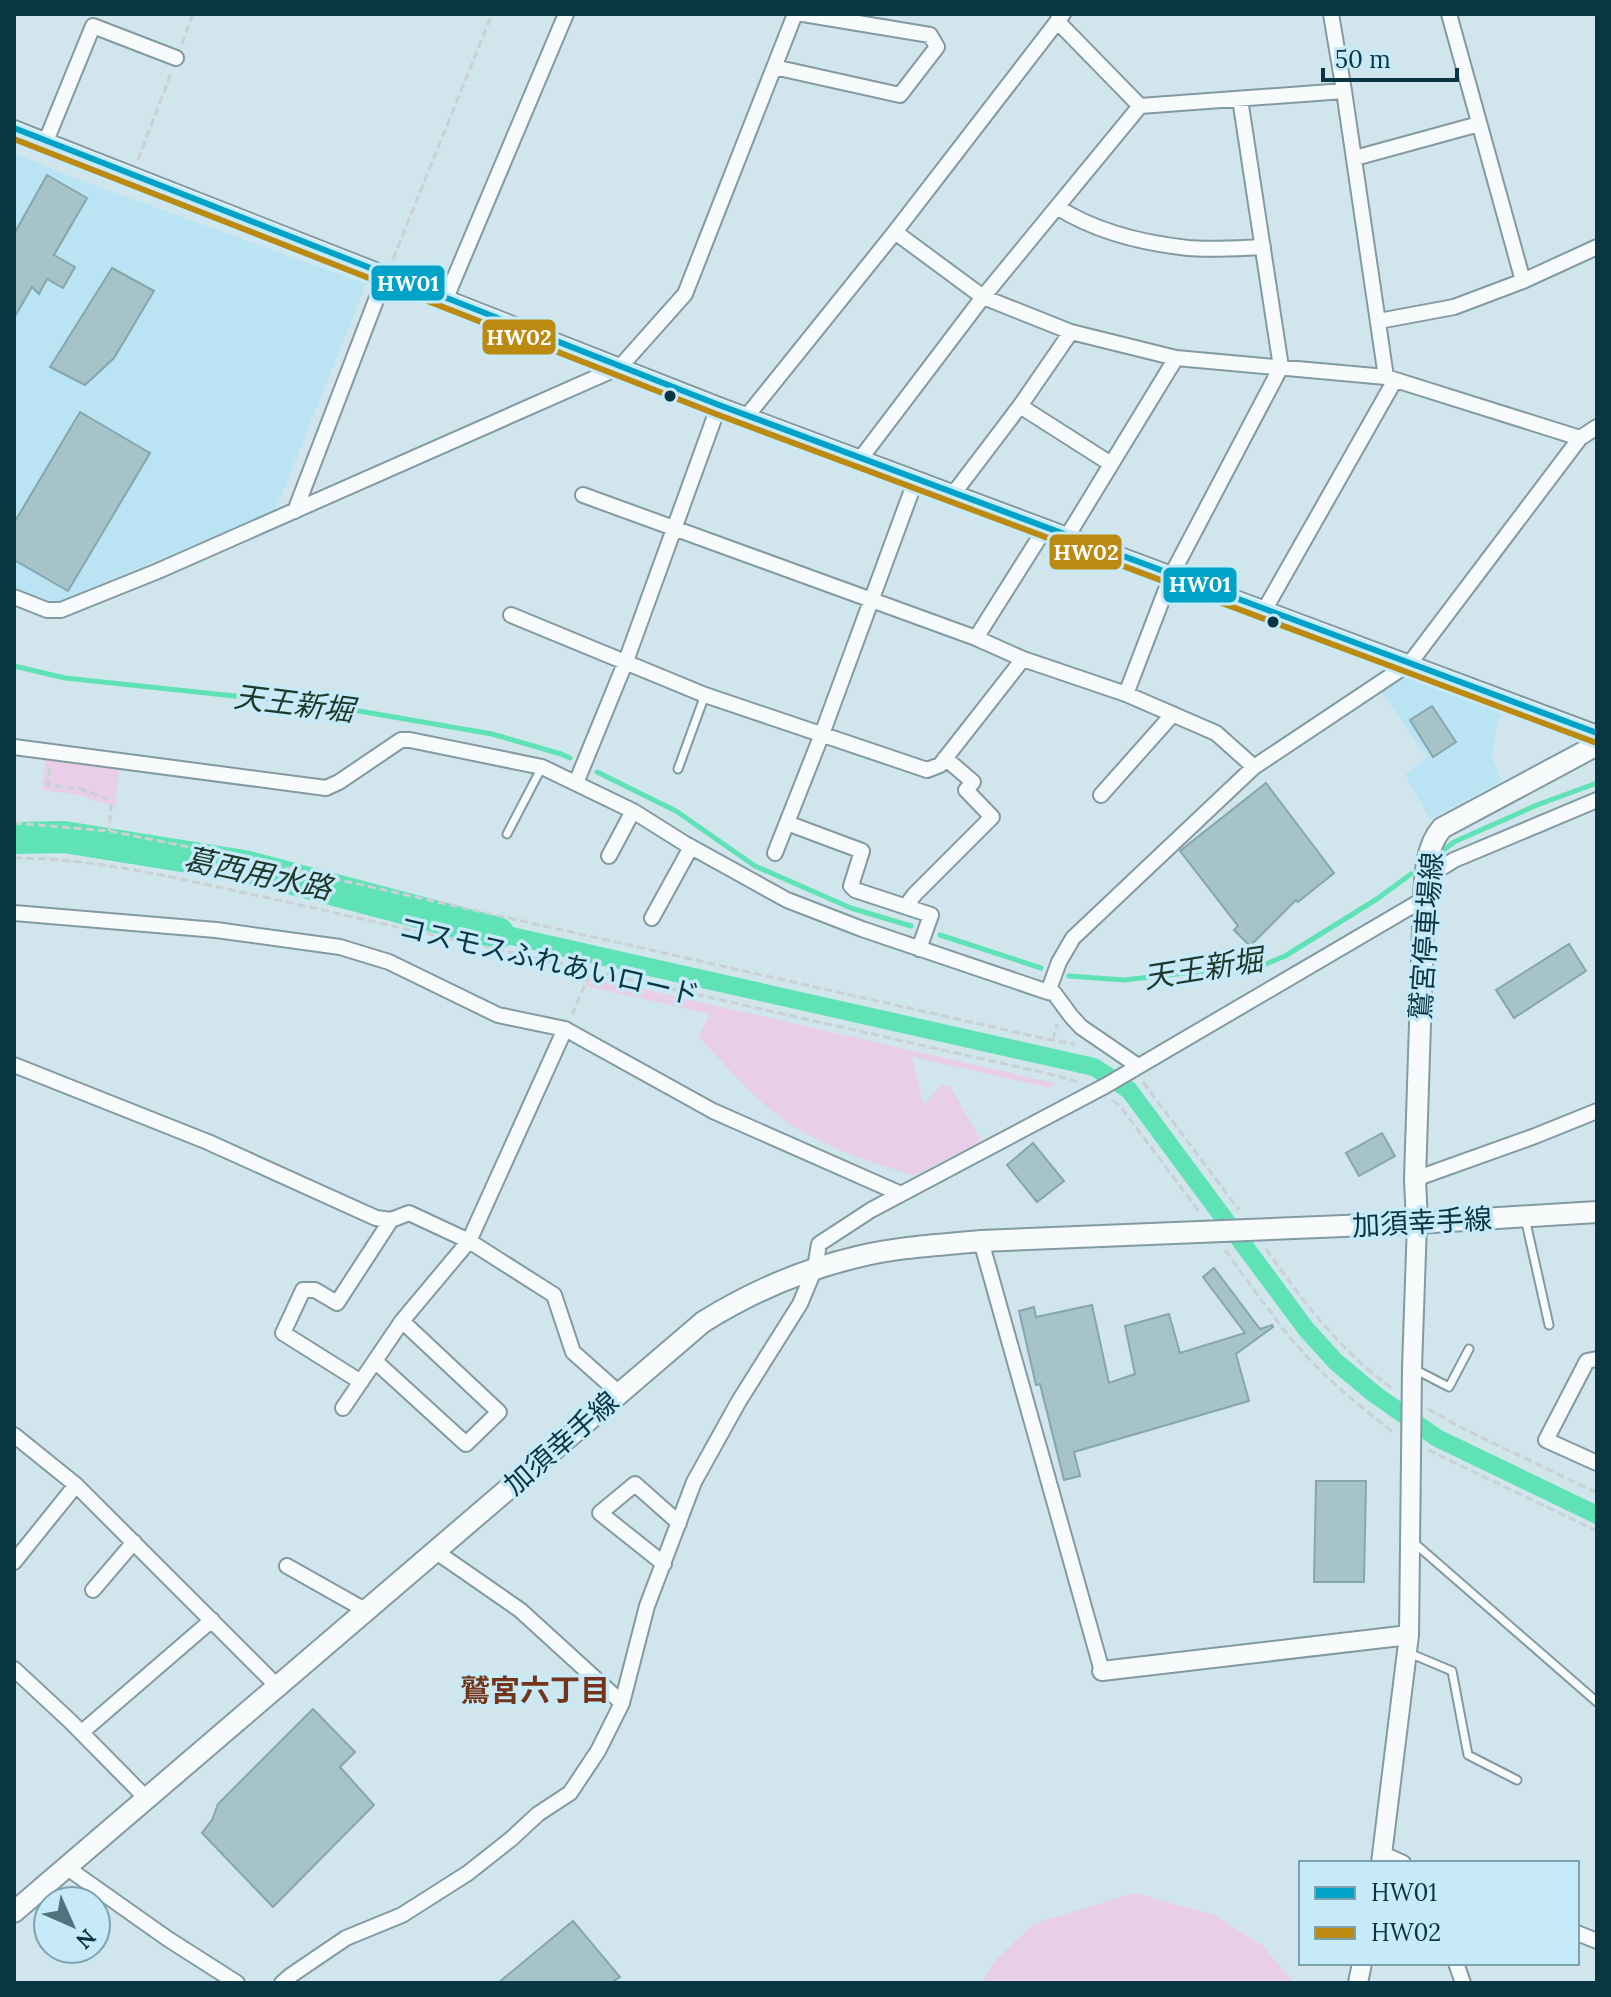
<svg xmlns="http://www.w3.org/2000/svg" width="1611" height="1997" viewBox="0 0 1611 1997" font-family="Lora,'Noto Sans JP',serif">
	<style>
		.built { fill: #bae4f3 }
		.green { fill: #e8cee6 }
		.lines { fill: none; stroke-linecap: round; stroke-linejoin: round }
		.stream { stroke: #5fe2b5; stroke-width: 5 }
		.canal { stroke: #5fe2b5; stroke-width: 18 }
		.river { stroke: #5fe2b5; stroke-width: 32 }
		.building { fill: #a5c3c8; stroke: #85a7ac; stroke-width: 2 }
		.service-casing { stroke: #829aa2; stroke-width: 11 }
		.minor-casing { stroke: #829aa2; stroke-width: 18 }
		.tertiary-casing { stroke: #829aa2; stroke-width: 22 }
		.secondary-casing { stroke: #829aa2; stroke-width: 24 }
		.path { stroke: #c9d1d4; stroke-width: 3; stroke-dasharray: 8 4; stroke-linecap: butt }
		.service { stroke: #f8fbfc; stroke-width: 7 }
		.minor { stroke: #f8fbfc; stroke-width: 14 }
		.tertiary { stroke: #f8fbfc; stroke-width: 18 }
		.secondary { stroke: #f8fbfc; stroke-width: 20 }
		.bus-1-casing { stroke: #c6eaf7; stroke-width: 12 }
		.bus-2-casing { stroke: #c6eaf7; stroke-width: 12 }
		.bus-1 { stroke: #00a3c7; stroke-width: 6 }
		.bus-2 { stroke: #bc8a11; stroke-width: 6 }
		.bus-dot { fill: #0a3643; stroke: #c6eaf7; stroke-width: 3 }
		.labels { text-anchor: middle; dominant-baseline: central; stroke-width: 7; stroke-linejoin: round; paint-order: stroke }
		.street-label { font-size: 28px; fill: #0a3643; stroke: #c6eaf7 }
		.water-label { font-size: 30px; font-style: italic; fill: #1e382b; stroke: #c6eaf7 }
		.neighbourhood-label { font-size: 30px; font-weight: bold; fill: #753419; stroke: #c6eaf7 }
		.line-badge { stroke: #c6eaf7; stroke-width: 3 }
		.badge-label { font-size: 22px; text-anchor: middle; font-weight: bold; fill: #fff }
	</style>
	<rect width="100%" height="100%" fill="#d1e5ec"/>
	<path class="built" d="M 14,153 L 64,174 L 366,284 L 275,511 L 54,603 L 14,588 Z
		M 1410,670 L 1507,709 L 1497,722 L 1492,759 L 1502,781 L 1430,819 L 1405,775 L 1427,757 L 1380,690 Z"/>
	<path class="green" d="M 46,759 L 115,768 L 119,772 L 115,807 L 78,795 L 42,790 Z
		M 590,977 L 1054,1083 L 1051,1088 L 912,1057 L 923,1105 L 942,1085 L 950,1086 L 981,1141 L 914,1176 C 876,1163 834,1151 799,1130 C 760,1107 730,1069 698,1037 L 710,1014 L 586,986 Z
		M 1134,1893 L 1215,1915 L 1263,1946 L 1294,1983 L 982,1983 L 994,1962 L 1033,1924 Z"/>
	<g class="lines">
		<path class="stream" d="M 14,666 L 65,678 L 330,706 L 492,734 L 561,754 L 570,758
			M 597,772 L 676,811 L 755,866 L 851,908 L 911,926
			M 1445,849 L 1454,842 L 1537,805 L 1597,783
			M 940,935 L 1041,968
			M 1069,976 L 1124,980 L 1266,964 L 1285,956 L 1377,899 L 1411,874"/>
		<path class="canal" d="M 498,933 L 1094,1067 L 1129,1090 L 1306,1329 L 1336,1362 L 1373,1393 L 1437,1438 L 1597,1515"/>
		<path class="river" d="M 14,838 L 64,837 L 244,866 L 498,933"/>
	</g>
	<path class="building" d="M 47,175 L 87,198 L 54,255 L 75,267 L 63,288 L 47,279 L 39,294 L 32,287 L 14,318 L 14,234 Z
		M 112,268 L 154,291 L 114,358 L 85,385 L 50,367 Z
		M 80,412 L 150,453 L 68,591 L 14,560 L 14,523 Z
		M 1432,706 L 1456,742 L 1433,757 L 1410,720 Z
		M 1266,783 L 1334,873 L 1298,902 L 1296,900 L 1250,946 L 1234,930 L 1238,926 L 1180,851 Z
		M 1569,944 L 1586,971 L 1514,1018 L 1496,990 Z
		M 1382,1133 L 1395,1156 L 1359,1176 L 1346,1153 Z
		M 1033,1143 L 1064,1181 L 1037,1202 L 1007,1165 Z
		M 1214,1268 L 1260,1329 L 1272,1325 L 1273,1327 L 1236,1354 L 1249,1401 L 1074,1452 L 1080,1476 L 1064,1480 L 1040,1384 L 1036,1385 L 1019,1311 L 1034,1307 L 1036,1317 L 1092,1305 L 1109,1383 L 1135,1374 L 1125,1326 L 1169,1314 L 1180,1353 L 1245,1333 L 1203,1277 Z
		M 1316,1481 L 1366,1481 L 1364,1582 L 1314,1582 Z
		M 313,1709 L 355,1752 L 340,1767 L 374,1805 L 273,1907 L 202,1833 L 212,1820 L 218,1804 Z
		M 573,1921 L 620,1977 L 611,1983 L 498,1983 Z"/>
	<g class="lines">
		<defs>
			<path id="service" d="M 678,769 L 705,695
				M 507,834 L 542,767
				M 1525,1218 L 1549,1325
				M 1414,1369 L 1449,1387 L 1469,1349
				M 1412,1541 L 1597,1702
				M 1409,1653 L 1452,1671 L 1468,1755 L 1517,1780"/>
			<path id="minor" d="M 1331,14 L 1344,91 L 1386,377
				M 1449,14 L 1523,281
				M 1057,21 L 1140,106
				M 774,67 L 900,95 L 937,47 L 930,35 L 803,14
				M 14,128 L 719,405 L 1597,733
				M 46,141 L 93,26 L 176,58
				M 1355,158 L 1479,124
				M 1057,207 C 1096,232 1142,243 1188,248 C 1212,250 1238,248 1263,247
				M 895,232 L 983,297 L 1071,332 L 1176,358 L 1386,377 L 1580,438
				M 446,298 L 566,14
				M 1379,321 L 1454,307 L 1523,281 L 1597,247
				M 1020,406 L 1111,464
				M 747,416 L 895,232 L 1063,14
				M 861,458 L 983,297 L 1140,106 L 1344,91
				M 954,493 L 1020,406 L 1071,332
				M 583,495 L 976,638 L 1023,659 L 1126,694 L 1216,733 L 1254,767
				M 295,511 L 386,274
				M 1068,535 L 1176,358
				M 14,597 L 47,610 L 61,610 L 158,571 L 620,367 L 685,294 L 795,14
				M 1265,609 L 1395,380
				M 511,615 L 705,695 L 927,770 L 940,765 L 1023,659
				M 976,638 L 1046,527
				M 1126,694 L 1172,574 L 1281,367 L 1240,99
				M 14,747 L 326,788 L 339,782 L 401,740 L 410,740 L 542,767 L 633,811 L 684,843 L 787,900 L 862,929 L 1048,992
				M 576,783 L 626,661 L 719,405
				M 1101,795 L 1173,714
				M 787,823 L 862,851 L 851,886 L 855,890 L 931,915 L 919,949
				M 775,853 L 822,734 L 916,479
				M 609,856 L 633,811
				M 1425,878 L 1454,860 L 1597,800
				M 906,906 L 915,894 L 992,817 L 966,790 L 973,782 L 945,758
				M 14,913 L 216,930 L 340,947 L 389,962 L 498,1015 L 565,1029 L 713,1111 L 901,1194
				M 652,918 L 691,847
				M 14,1065 L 208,1142 L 376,1218 L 391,1220 L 409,1213 L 469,1241 L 554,1295 L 573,1352 L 619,1393
				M 1138,1066 L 1081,1027 L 1071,1016 L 1054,993 L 1048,992 L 1059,962 L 1073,938 L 1254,767 L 1410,663 L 1580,438 L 1597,427
				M 1415,1179 L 1535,1136 L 1597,1111
				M 981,1241 L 1102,1671
				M 1597,1359 L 1587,1361 L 1546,1440 L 1597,1463
				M 375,1361 L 466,1444 L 499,1412 L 402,1321
				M 361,1382 L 283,1333 L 303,1290 L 315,1290 L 337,1303 L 391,1220
				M 343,1408 L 402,1321 L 469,1241 L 565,1029
				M 14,1435 L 76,1485 L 277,1686
				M 435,1551 L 520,1610 L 622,1703
				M 14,1562 L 76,1485
				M 664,1564 L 600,1513 L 635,1484 L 679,1523
				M 287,1566 L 365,1610
				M 93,1590 L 134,1542
				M 14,1669 L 70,1721 L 147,1799
				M 82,1732 L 212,1620
				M 1383,1854 L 1403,1863
				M 66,1867 L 168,1939 L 237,1983
				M 1577,1933 L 1597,1941
				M 1456,1963 L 1463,1983
				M 282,1983 L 290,1976 L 346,1938 L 402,1915 L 468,1873 L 511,1839 L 538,1814 L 570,1793 L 598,1751 L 622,1703 L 647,1606 L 694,1482 L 739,1401 L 800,1304 L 815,1268 L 819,1244 L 871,1210 L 1105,1086 L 1424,899"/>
			<path id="tertiary" d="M 1102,1671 L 1409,1635
				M 1381,1863 L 1409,1635 L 1412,1368 L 1417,1223
				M 1358,1983 L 1362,1963"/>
			<path id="secondary" d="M 1417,1223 L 1415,1179 L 1424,899 C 1425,875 1426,846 1442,828 L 1597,745
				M 14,1912 L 703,1322 C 751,1292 802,1270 857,1257 C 897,1247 939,1245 981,1241 L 1417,1223 L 1597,1212"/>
		</defs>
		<use href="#service" class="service-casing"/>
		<use href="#minor" class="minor-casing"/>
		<use href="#tertiary" class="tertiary-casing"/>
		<use href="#secondary" class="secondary-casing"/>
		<path class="path" d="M 182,44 L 193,14
			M 138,160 L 171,73
			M 393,259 L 492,14
			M 50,768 L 48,785 L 80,789 L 108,799 L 111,806 L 109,831
			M 14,823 L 109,831 L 229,855 L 1046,1039 L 1075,1044
			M 14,858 C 97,858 179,879 260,896 L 1054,1075 L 1078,1082
			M 572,1015 L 591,970
			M 1053,1040 L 1057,1024
			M 1143,1082 L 1239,1210
			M 1113,1100 L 1123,1110 L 1201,1214
			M 1266,1249 C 1304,1302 1341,1353 1395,1390
			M 1225,1250 C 1250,1284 1273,1318 1300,1349 C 1327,1380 1361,1407 1393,1432
			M 1428,1409 L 1460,1427 L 1597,1493
			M 1428,1450 L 1597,1531"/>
		<use href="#service" class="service"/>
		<use href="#minor" class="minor"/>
		<use href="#tertiary" class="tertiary"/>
		<use href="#secondary" class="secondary"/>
		<defs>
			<path id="bus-1" d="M 14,128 L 719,405 L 1597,733"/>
			<path id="bus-2" d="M 14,139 L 716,414 L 1594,742"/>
		</defs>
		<use href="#bus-1" class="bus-1-casing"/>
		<use href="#bus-2" class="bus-2-casing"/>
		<use href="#bus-1" class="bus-1"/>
		<use href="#bus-2" class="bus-2"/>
	</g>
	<g class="bus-dot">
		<circle cx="670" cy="396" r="7"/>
		<circle cx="1273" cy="622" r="7"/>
	</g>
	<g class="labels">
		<g class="street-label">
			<text transform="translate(1426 936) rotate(-86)">鷲宮停車場線</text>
			<text transform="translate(549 961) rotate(13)">コスモスふれあいロード</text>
			<text transform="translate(1422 1222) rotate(-3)">加須幸手線</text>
			<text transform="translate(561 1443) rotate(-41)">加須幸手線</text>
		</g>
		<g class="water-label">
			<text transform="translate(294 703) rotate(7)">天王新堀</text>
			<text transform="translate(258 873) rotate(12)">葛西用水路</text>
			<text transform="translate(1203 968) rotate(-9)">天王新堀</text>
		</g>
		<g class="neighbourhood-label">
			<text x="535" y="1690">鷲宮六丁目</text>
		</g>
	</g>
	<g class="line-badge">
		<rect x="370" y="264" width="76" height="38" rx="8" fill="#00a3c7"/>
		<rect x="481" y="318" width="76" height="38" rx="8" fill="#bc8a11"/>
		<rect x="1048" y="533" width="75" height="38" rx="8" fill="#bc8a11"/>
		<rect x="1162" y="566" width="76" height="38" rx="8" fill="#00a3c7"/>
	</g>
	<g class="badge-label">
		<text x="408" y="291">HW01</text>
		<text x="519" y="345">HW02</text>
		<text x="1086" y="560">HW02</text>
		<text x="1200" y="592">HW01</text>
	</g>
	<rect width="1611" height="1997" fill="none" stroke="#0a3643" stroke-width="32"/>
	<rect x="1299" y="1861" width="280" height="104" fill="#c6eaf7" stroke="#7ba2af" stroke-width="2"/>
	<rect x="1315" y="1887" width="40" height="12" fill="#00a3c7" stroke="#7ba2af" stroke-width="2"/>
	<text x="1371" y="1901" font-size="24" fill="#0a3643">HW01</text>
	<rect x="1315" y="1927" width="40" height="12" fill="#bc8a11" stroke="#7ba2af" stroke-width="2"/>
	<text x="1371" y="1941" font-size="24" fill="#0a3643">HW02</text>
	<g transform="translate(72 1925) rotate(135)"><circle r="38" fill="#c6eaf7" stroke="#7ba2af" stroke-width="2"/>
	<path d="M0-6L14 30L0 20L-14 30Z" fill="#50737e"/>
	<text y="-12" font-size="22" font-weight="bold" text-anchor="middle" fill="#0a3643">N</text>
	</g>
	<path d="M1323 68v12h134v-12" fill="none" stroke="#0a3643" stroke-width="4"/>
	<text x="1335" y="68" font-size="24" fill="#0a3643" stroke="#c6eaf7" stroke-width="6" paint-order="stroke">50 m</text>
</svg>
